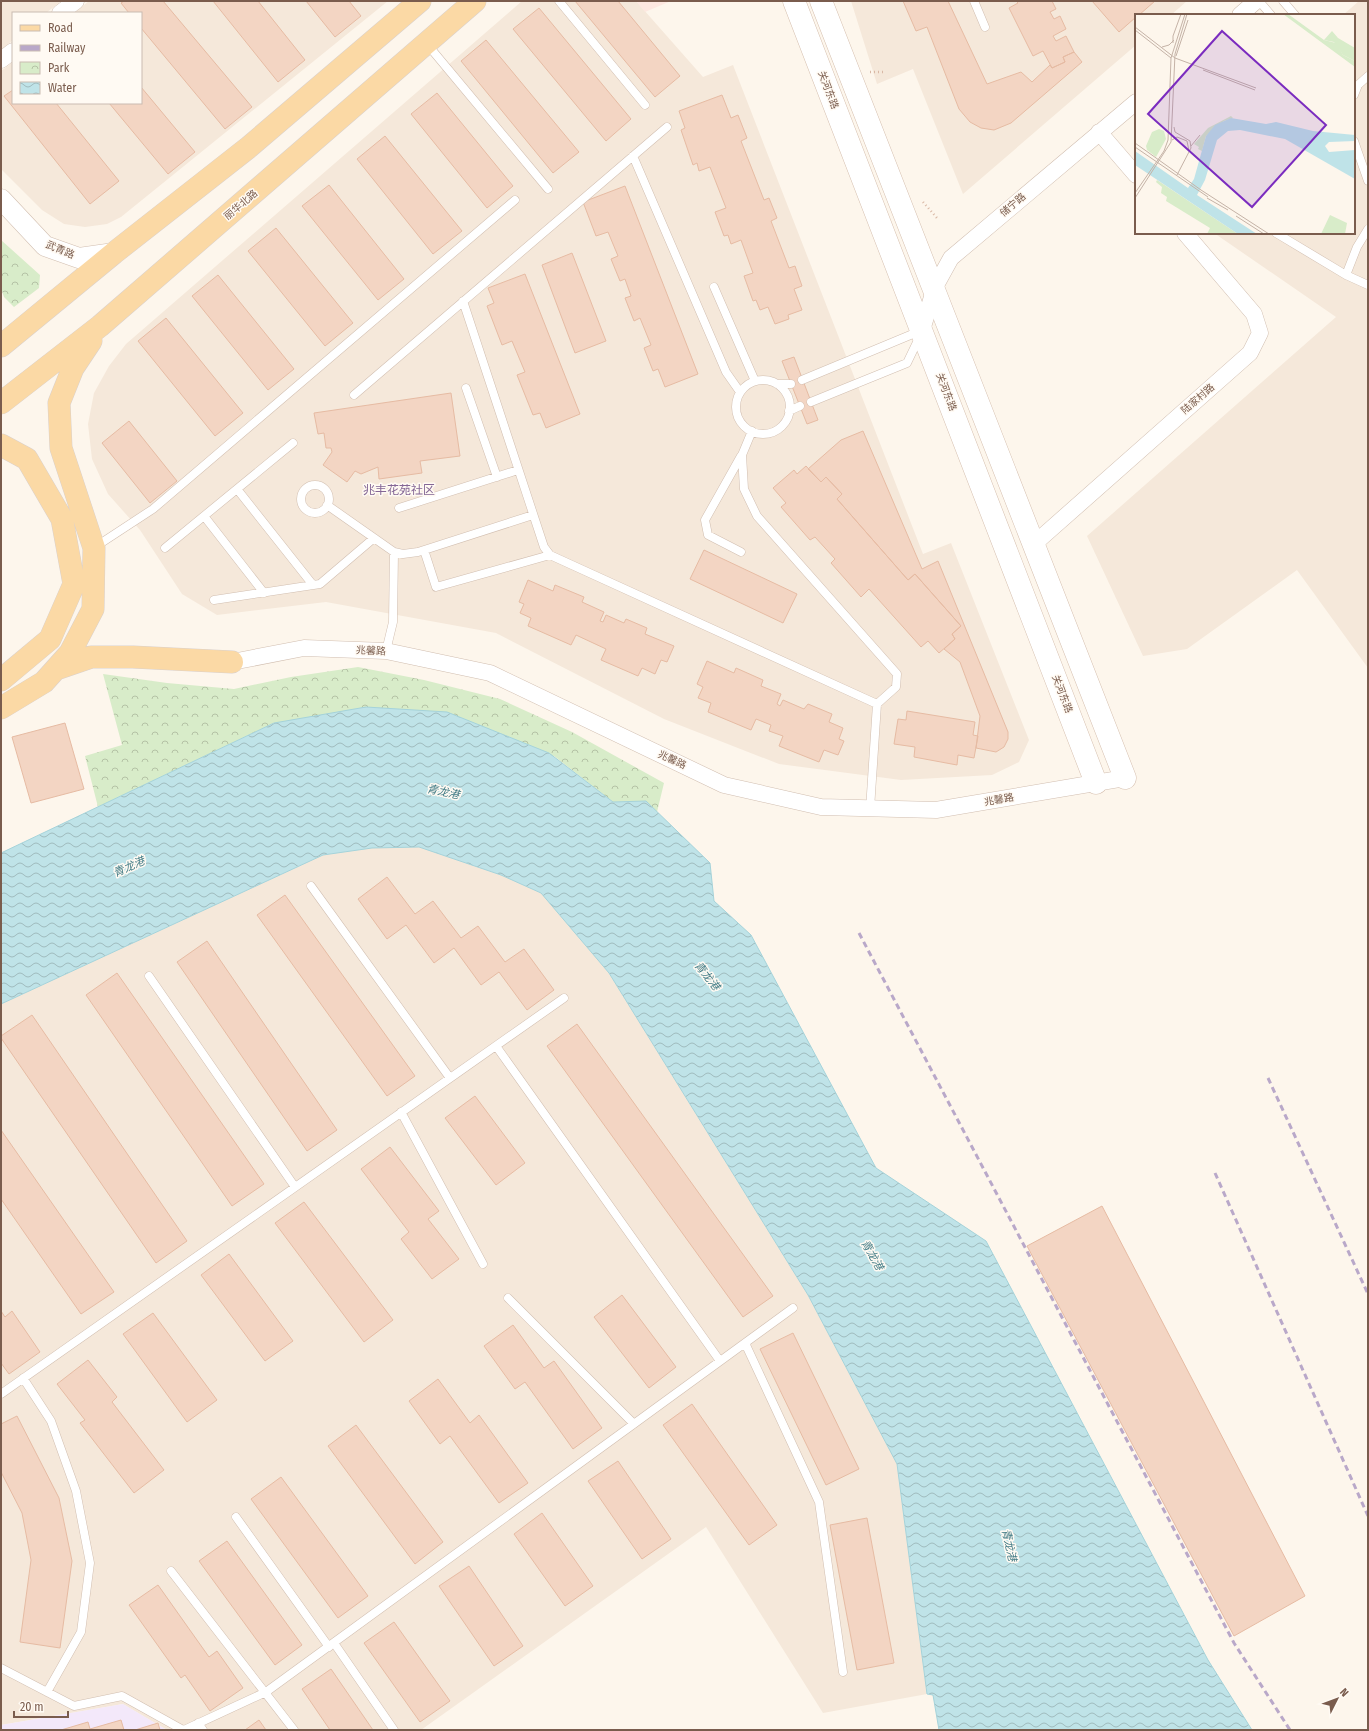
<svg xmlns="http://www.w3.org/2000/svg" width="1369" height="1731" viewBox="0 0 1369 1731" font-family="'Fira Sans Condensed','Noto Sans SC',sans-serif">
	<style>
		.residential { fill: #f5e8da }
		.commercial { fill: #fde8e0 }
		.education { fill: #f3e8fa }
		.park { fill: url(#park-crowns) }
		.water { fill: url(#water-waves); stroke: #a5d3da }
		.building { fill: #f3d5c3; stroke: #e6bba3 }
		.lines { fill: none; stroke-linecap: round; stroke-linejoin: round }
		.service-casing { stroke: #d1beb0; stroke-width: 9 }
		.minor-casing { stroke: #d1beb0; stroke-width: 17 }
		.tertiary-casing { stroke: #d1beb0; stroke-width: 21 }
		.secondary-casing { stroke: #d6c0b0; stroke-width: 23 }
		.primary-casing { stroke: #dad1cd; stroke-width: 23 }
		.path { stroke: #d9b8a5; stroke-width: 2.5; stroke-dasharray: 1 3; stroke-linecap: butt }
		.service { stroke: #fff; stroke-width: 8 }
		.minor { stroke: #fff; stroke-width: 16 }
		.tertiary { stroke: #fff; stroke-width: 20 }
		.secondary { stroke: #fff; stroke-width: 22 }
		.primary { stroke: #fbd9a5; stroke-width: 22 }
		.rail { stroke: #b9a8c9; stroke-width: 3; stroke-dasharray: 6 4; stroke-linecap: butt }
		.labels { text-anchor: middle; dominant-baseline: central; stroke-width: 3; stroke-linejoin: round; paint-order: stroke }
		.street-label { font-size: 10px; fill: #7a5c4d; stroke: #fffaf3 }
		.water-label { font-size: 11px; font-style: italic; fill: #437c86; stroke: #fffaf3 }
		.quarter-label { font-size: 12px; fill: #846695; stroke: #fffaf3 }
		.inset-road { fill: none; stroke: #c5b3a7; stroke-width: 1 }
		.view { fill: #7b2cbf; fill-opacity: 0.15; stroke: #7b2cbf; stroke-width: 2 }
		.inset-edge { fill: none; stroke: #7a5c4d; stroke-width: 2 }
	</style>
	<defs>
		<pattern id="park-crowns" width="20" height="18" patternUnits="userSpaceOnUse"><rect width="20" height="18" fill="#d8ecc9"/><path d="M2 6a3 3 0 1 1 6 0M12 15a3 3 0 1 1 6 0" fill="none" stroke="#b4c2a5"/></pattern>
		<pattern id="water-waves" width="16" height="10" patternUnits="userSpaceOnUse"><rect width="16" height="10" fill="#bfe3e8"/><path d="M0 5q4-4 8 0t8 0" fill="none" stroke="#a0bbbe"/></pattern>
	</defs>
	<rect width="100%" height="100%" fill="#fdf6ec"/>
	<path class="residential" d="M 1,1 L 61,1 L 46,13 L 13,13 L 13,40 L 1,50 Z
		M 89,1 L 388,1 L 121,217 L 107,224 L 85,227 L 64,224 L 42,210 L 1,169 L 1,71 L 13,62 L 13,103 L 141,103 L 141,13 L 74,13 Z
		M 522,1 L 636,1 L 703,77 L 733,65 L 923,554 L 951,543 L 1029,740 L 1019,762 L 992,775 L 901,780 L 779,764 L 664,719 L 496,633 L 326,602 L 217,615 L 182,594 L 140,530 L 108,494 L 92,459 L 88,424 L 94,393 L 109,366 L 126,344 Z
		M 851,1 L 1187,1 L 1171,15 L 1136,15 L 1136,45 L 963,194 L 913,69 L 877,84 Z
		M 1359,1 L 1368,1 L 1368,668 L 1297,570 L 1187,649 L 1143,656 L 1087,536 L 1336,317 L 1214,233 L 1354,233 L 1354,15 L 1343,15 Z
		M 419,847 L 501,875 L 541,893 L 609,973 L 808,1295 L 897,1464 L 927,1694 L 823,1713 L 706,1527 L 421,1730 L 167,1730 L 123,1704 L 1,1725 L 1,1004 L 323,855 L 372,848 Z"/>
	<path class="commercial" d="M 636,1 L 671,1 L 645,12 Z"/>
	<path class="education" d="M 123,1704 L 167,1730 L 1,1730 L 1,1725 Z"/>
	<path class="park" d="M 1,240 L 40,275 L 39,288 L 14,307 L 4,297 L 1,288 Z
		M 358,667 L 424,680 L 500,699 L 572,732 L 664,783 L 657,812 L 646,801 L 613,802 L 554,756 L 274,723 L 98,807 L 85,756 L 122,745 L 103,674 L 167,683 L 234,689 L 291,677 Z"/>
	<path class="water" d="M 366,707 L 447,712 L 549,753 L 613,802 L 646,801 L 710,863 L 714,901 L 751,935 L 876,1168 L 986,1241 L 1208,1660 L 1252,1730 L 939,1730 L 933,1695 L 927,1694 L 897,1464 L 808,1295 L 609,973 L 541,893 L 501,875 L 419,847 L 372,848 L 323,855 L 1,1004 L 1,853 L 274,723 Z"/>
	<path class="building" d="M 124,1 L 163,1 L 252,107 L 225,129 L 141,28 L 141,13 L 129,13 L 121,3 Z
		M 213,1 L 258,1 L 305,60 L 278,82 Z
		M 306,1 L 349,1 L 361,16 L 335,37 Z
		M 575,1 L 618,1 L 680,76 L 655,97 Z
		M 903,1 L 948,1 L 987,84 L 1021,72 L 1032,82 L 1050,65 L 1052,68 L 1065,62 L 1063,57 L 1074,52 L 1082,62 L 1011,123 L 994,130 L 981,128 L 970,122 L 959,109 L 927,27 L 916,31 Z
		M 1016,1 L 1052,1 L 1056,9 L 1050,12 L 1054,19 L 1060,16 L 1066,29 L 1053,36 L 1056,41 L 1066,36 L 1074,52 L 1063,57 L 1065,62 L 1052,68 L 1043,51 L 1033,56 L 1009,8 L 1018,3 Z
		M 1092,1 L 1155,1 L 1139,15 L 1136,15 L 1136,17 L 1119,32 Z
		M 539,8 L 631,119 L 606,141 L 513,29 Z
		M 486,40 L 579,152 L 553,173 L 461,61 Z
		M 141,87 L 195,152 L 168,174 L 109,103 L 141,103 Z
		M 13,90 L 13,103 L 56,103 L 119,181 L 90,204 L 4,96 Z
		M 437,93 L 513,186 L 487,208 L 411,114 Z
		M 722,95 L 731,118 L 738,115 L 747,138 L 741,141 L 764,200 L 769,198 L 777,218 L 771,221 L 789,268 L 795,266 L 802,286 L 794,289 L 802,310 L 788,315 L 789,319 L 775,324 L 768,307 L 760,310 L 756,300 L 753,301 L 744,276 L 753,273 L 741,240 L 731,244 L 728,235 L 724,236 L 715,212 L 726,208 L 710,167 L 699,171 L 697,163 L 693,165 L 681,130 L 685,128 L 679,111 Z
		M 385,136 L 462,231 L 433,254 L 357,159 Z
		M 329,185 L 404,279 L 378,300 L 302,206 Z
		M 625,186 L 698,374 L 665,387 L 658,369 L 653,371 L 644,348 L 651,345 L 640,318 L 634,321 L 625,298 L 631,296 L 625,279 L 620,281 L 611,259 L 618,256 L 608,232 L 596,236 L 583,202 Z
		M 276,228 L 353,323 L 325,346 L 248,251 Z
		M 572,253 L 606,341 L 575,353 L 542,265 Z
		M 525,274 L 580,414 L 546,428 L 540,413 L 533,415 L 517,375 L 525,372 L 512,341 L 502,345 L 487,306 L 494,303 L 488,288 Z
		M 218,275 L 294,369 L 268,390 L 192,296 Z
		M 166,318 L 243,413 L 215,436 L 138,341 Z
		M 794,357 L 818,420 L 807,424 L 782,361 Z
		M 451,393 L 460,456 L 420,461 L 422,473 L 379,479 L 378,467 L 361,474 L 355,471 L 347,482 L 323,465 L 332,452 L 331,448 L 326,448 L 324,433 L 318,434 L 314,413 Z
		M 129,421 L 177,481 L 150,503 L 102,443 Z
		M 863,431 L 922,569 L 938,561 L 1008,732 L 1008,739 L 1004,747 L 996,752 L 976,748 L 980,716 L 960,662 L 944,649 L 955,639 L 952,634 L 961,626 L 915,574 L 908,580 L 837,499 L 842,494 L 826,477 L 821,482 L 808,469 L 841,440 Z
		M 806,466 L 821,482 L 826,477 L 842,494 L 837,499 L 908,580 L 915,574 L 961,626 L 952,634 L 955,639 L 939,653 L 928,641 L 921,647 L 869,589 L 861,597 L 831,563 L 835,559 L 815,537 L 810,540 L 781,507 L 786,503 L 773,488 L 794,470 L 797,474 Z
		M 704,550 L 797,594 L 783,623 L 690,579 Z
		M 528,580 L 553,591 L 555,585 L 584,597 L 582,602 L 604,612 L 600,621 L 603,622 L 606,615 L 624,623 L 626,619 L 647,628 L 645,634 L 674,646 L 667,662 L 661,660 L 655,674 L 642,668 L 638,676 L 601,660 L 606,649 L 576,635 L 571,645 L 528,626 L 531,618 L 520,613 L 524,604 L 519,602 Z
		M 707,661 L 734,673 L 736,668 L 763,680 L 761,686 L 781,694 L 777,704 L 780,706 L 783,700 L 804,709 L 808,704 L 832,714 L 829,722 L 843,728 L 839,739 L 844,741 L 838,755 L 824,750 L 819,762 L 779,746 L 783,736 L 769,731 L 771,725 L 756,719 L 751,730 L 708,712 L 711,703 L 698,698 L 703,687 L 697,684 Z
		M 907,711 L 975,722 L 973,735 L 978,736 L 974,758 L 958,755 L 957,765 L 914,757 L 915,747 L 894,744 L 898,719 L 906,720 Z
		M 65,723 L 84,789 L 31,803 L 12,737 Z
		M 387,877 L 415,914 L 433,901 L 461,938 L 478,926 L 505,962 L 524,949 L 554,990 L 527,1010 L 499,972 L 481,985 L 454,948 L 434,963 L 406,925 L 387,939 L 358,899 Z
		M 285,895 L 415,1076 L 387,1096 L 257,915 Z
		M 207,941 L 337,1130 L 307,1151 L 177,962 Z
		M 117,973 L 264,1184 L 232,1206 L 86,995 Z
		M 32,1015 L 187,1241 L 156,1263 L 1,1038 L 1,1036 Z
		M 577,1024 L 773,1296 L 743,1317 L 547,1046 Z
		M 475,1096 L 525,1163 L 496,1185 L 445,1118 Z
		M 1,1130 L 114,1292 L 81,1314 L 1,1199 Z
		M 390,1147 L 439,1211 L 428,1219 L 459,1259 L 432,1279 L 401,1239 L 409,1232 L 361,1169 Z
		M 304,1202 L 393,1320 L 364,1342 L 275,1223 Z
		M 1102,1206 L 1305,1596 L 1234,1636 L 1027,1246 Z
		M 229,1254 L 293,1341 L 265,1361 L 201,1275 Z
		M 622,1295 L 676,1367 L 649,1388 L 594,1317 Z
		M 1,1311 L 5,1317 L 12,1311 L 40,1352 L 9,1374 L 1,1363 Z
		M 153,1313 L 217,1400 L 187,1422 L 123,1334 Z
		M 513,1325 L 544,1368 L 554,1361 L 602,1428 L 573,1449 L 525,1382 L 515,1389 L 484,1346 Z
		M 793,1333 L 859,1469 L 826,1485 L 760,1349 Z
		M 88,1360 L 117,1397 L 112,1402 L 164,1470 L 134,1493 L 80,1423 L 85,1420 L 57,1384 Z
		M 438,1379 L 470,1423 L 479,1415 L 528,1483 L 499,1503 L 450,1436 L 440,1444 L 409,1401 Z
		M 692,1404 L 777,1525 L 749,1545 L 663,1425 Z
		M 17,1416 L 59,1498 L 72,1561 L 60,1648 L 20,1642 L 31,1560 L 22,1513 L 1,1472 L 1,1424 Z
		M 356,1425 L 443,1542 L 415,1564 L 328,1446 Z
		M 618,1461 L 671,1539 L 642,1559 L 588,1481 Z
		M 281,1477 L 368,1596 L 338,1618 L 251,1499 Z
		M 542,1513 L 593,1586 L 565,1606 L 514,1534 Z
		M 867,1518 L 894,1663 L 857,1670 L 830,1525 Z
		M 227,1541 L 302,1645 L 275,1665 L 199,1561 Z
		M 469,1566 L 523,1646 L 494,1666 L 439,1586 Z
		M 158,1585 L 209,1657 L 217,1651 L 243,1688 L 210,1711 L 185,1675 L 181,1678 L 129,1605 Z
		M 394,1622 L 450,1701 L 420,1722 L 364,1643 Z
		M 331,1669 L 373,1730 L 330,1730 L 302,1689 Z
		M 121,1720 L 124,1730 L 61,1730 L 88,1722 L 90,1729 Z
		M 259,1720 L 266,1730 L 245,1730 Z
		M 158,1723 L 160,1730 L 135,1730 Z"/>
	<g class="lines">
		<defs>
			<path id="service" d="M 559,1 L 645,105
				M 974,1 L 985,27
				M 1259,1 L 1271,15
				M 1283,1 L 1295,15
				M 427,44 L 548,189
				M 1354,95 L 1358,85 L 1368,76
				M 1354,141 L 1368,181
				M 633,156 L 726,372 L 740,392
				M 1276,233 L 1346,275 L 1368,285
				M 1346,275 L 1357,247 L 1368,229
				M 714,287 L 755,381
				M 463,301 L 544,547 L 550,555 L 877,704
				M 802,380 L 920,331
				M736 407a27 27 0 1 1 54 0a27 27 0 1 1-54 0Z
				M 777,384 L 791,384
				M 466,388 L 497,477
				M 354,395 L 667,127
				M 811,402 L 907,363 L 920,336
				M 789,411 L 800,406
				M 752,431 L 742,455 L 744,489 L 757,516 L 897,674 L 896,687 L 877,704 L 870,809
				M301 499a14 14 0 1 1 28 0a14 14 0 1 1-28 0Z
				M 237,489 L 313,585
				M 327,505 L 394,552 L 403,554 L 418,552 L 533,515
				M 399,508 L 518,470
				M 204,516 L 264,593
				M 95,547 L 153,509 L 515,200
				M 165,548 L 293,443
				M 424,550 L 436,587 L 550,555
				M 741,552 L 708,535 L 705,520 L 741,456
				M 214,600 L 320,584 L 374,538
				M 386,651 L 393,622 L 394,552
				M 311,886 L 450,1078
				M 149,976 L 295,1187
				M 496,1046 L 720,1361
				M 401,1112 L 483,1264
				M 508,1298 L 634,1424
				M 745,1343 L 819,1502 L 843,1672
				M 23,1378 L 51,1421 L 76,1491 L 90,1563 L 81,1632 L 47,1692
				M 1,1394 L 564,998
				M 236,1517 L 329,1647
				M 171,1571 L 294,1730
				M 334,1643 L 394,1730
				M 1,1668 L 74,1706 L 122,1696 L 183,1730
				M 198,1723 L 203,1730
				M 184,1730 L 266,1692 L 793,1308"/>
			<path id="minor" d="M 60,13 L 76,1
				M 1240,15 L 1256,1
				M 1,60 L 13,51
				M 1099,132 L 1136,175
				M 922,330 L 935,287 L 951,258 L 1136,102
				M 1034,544 L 1250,353 L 1260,333 L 1254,314 L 1185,233
				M 232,662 L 304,648 L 386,651 L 490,673 L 724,785 L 821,807 L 936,810 L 1125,778"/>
			<path id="tertiary" d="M 1,199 L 45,246 L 79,258 L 114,253"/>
			<path id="secondary" d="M 794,1 L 1096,783
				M 821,1 C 923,260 1024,519 1125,778"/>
			<path id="primary" d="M 1,346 L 114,253 L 249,147 L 420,1
				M 1,403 L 100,326 L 475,1
				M 1,445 L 27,459 L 62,519 L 74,584 L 50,639 L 1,680
				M 56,669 L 91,657 L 133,657 L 232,662
				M 1,708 L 44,682 L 70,653 L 93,609 L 94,548 L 61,448 L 59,403 L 73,368 L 91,341"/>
		</defs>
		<use href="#service" class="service-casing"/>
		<use href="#minor" class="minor-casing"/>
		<use href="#tertiary" class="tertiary-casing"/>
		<use href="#secondary" class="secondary-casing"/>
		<use href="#primary" class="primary-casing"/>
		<path class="path" d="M 870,72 L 886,72
			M 923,202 L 937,218"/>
		<use href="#service" class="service"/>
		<use href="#minor" class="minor"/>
		<use href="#tertiary" class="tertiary"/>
		<use href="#secondary" class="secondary"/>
		<use href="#primary" class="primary"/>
		<path class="rail" d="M 859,933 L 1234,1643 L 1290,1730
			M 1268,1078 L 1368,1294
			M 1215,1173 L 1368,1516"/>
	</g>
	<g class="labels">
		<g class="street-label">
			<text transform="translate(828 90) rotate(69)">关河东路</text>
			<text transform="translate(241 205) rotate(-40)">丽华北路</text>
			<text transform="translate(1013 205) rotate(-40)">储宁路</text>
			<text transform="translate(60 250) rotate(23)">武青路</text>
			<text transform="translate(946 392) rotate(69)">关河东路</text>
			<text transform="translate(1198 399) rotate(-41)">陆家村路</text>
			<text transform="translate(371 651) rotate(3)">兆馨路</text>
			<text transform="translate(1062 694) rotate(69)">关河东路</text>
			<text transform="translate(672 760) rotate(25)">兆馨路</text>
			<text transform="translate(999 800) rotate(-10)">兆馨路</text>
		</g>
		<g class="water-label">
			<text transform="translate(443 792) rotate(12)">青龙港</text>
			<text transform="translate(129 867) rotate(-24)">青龙港</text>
			<text transform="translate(707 976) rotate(51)">青龙港</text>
			<text transform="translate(872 1255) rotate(60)">青龙港</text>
			<text transform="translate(1009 1545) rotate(77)">青龙港</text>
		</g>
		<g class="quarter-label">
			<text x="399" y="490">兆丰花苑社区</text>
		</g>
	</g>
	<g transform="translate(1135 14)">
		<rect width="220" height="220" fill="#fdf6ec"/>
		<path d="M 197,17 L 203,24 L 220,34 L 220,47 L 208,41 L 199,28 L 189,26 ZM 195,201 L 212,209 L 210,220 L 186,220 Z" fill="#d8ecc9"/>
		<path d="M 148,0 L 153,0 L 189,26 L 201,29 L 208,41 L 220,47 L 220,53 Z" fill="#d8ecc9"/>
		<path d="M 96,102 L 98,104 L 89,107 L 71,122 L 67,137 L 63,135 L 64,133 L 59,130 L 73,114 ZM 24,115 L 29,117 L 31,125 L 21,143 L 12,136 L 11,132 L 17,118 ZM 22,166 L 103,220 L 72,220 L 75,214 L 31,187 L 32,183 L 26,179 L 27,173 L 21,168 Z" fill="#d8ecc9"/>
		<path d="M 96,104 L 131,110 L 141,108 L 178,117 L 220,121 L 220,127 L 194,128 L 190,132 L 194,138 L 220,136 L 220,165 L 150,125 L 105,116 L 93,117 L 82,126 L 70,166 L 62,181 L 122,220 L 103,220 L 0,151 L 0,137 L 53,174 L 59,165 L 71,122 L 80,111 Z" fill="#bfe3e8"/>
		<path class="inset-road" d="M 0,13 L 40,44 L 121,74M 0,16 L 36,44M 38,29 L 38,22 L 46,0M 27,33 L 34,31 L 39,26M 41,42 L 53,6M 68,56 L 120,76M 39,113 L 40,118 L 55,127 L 56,134 L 42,161M 37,126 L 42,123 L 52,127 L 54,137M 0,129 L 66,176 L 134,220M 56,132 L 65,121M 0,133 L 73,183M 0,179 L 29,137 L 33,126 L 36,44 L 50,0M 0,184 L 36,128 L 40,40 L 52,0M 72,184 L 93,196M 101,202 L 129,220"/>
		<path class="view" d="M 87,17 L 191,111 L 117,193 L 13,100 Z"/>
		<rect width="220" height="220" class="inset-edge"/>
	</g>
	<rect width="1369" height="1731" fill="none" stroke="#7a5c4d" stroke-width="4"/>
	<rect x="12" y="12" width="130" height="92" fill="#fffaf3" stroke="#cabbb1"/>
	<rect x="20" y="25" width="20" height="6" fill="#fbd9a5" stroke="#cabbb1"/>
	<text x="48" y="32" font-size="12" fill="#7a5c4d">Road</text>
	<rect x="20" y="45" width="20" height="6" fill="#b9a8c9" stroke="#cabbb1"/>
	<text x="48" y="52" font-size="12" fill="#7a5c4d">Railway</text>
	<rect x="20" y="62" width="20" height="12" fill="url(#park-crowns)" stroke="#cabbb1"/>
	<text x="48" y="72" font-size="12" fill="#7a5c4d">Park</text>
	<rect x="20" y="82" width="20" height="12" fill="url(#water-waves)" stroke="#cabbb1"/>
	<text x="48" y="92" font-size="12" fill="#7a5c4d">Water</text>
	<g transform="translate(1337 1699) rotate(48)" stroke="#fffaf3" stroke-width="3" paint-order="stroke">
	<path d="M0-3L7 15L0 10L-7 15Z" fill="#7a5c4d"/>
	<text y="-6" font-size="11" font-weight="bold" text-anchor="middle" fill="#7a5c4d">N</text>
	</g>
	<path d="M14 1711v6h54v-6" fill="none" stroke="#7a5c4d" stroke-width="2"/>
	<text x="20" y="1711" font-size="12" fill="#7a5c4d" stroke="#fffaf3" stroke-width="3" paint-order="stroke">20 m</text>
</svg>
